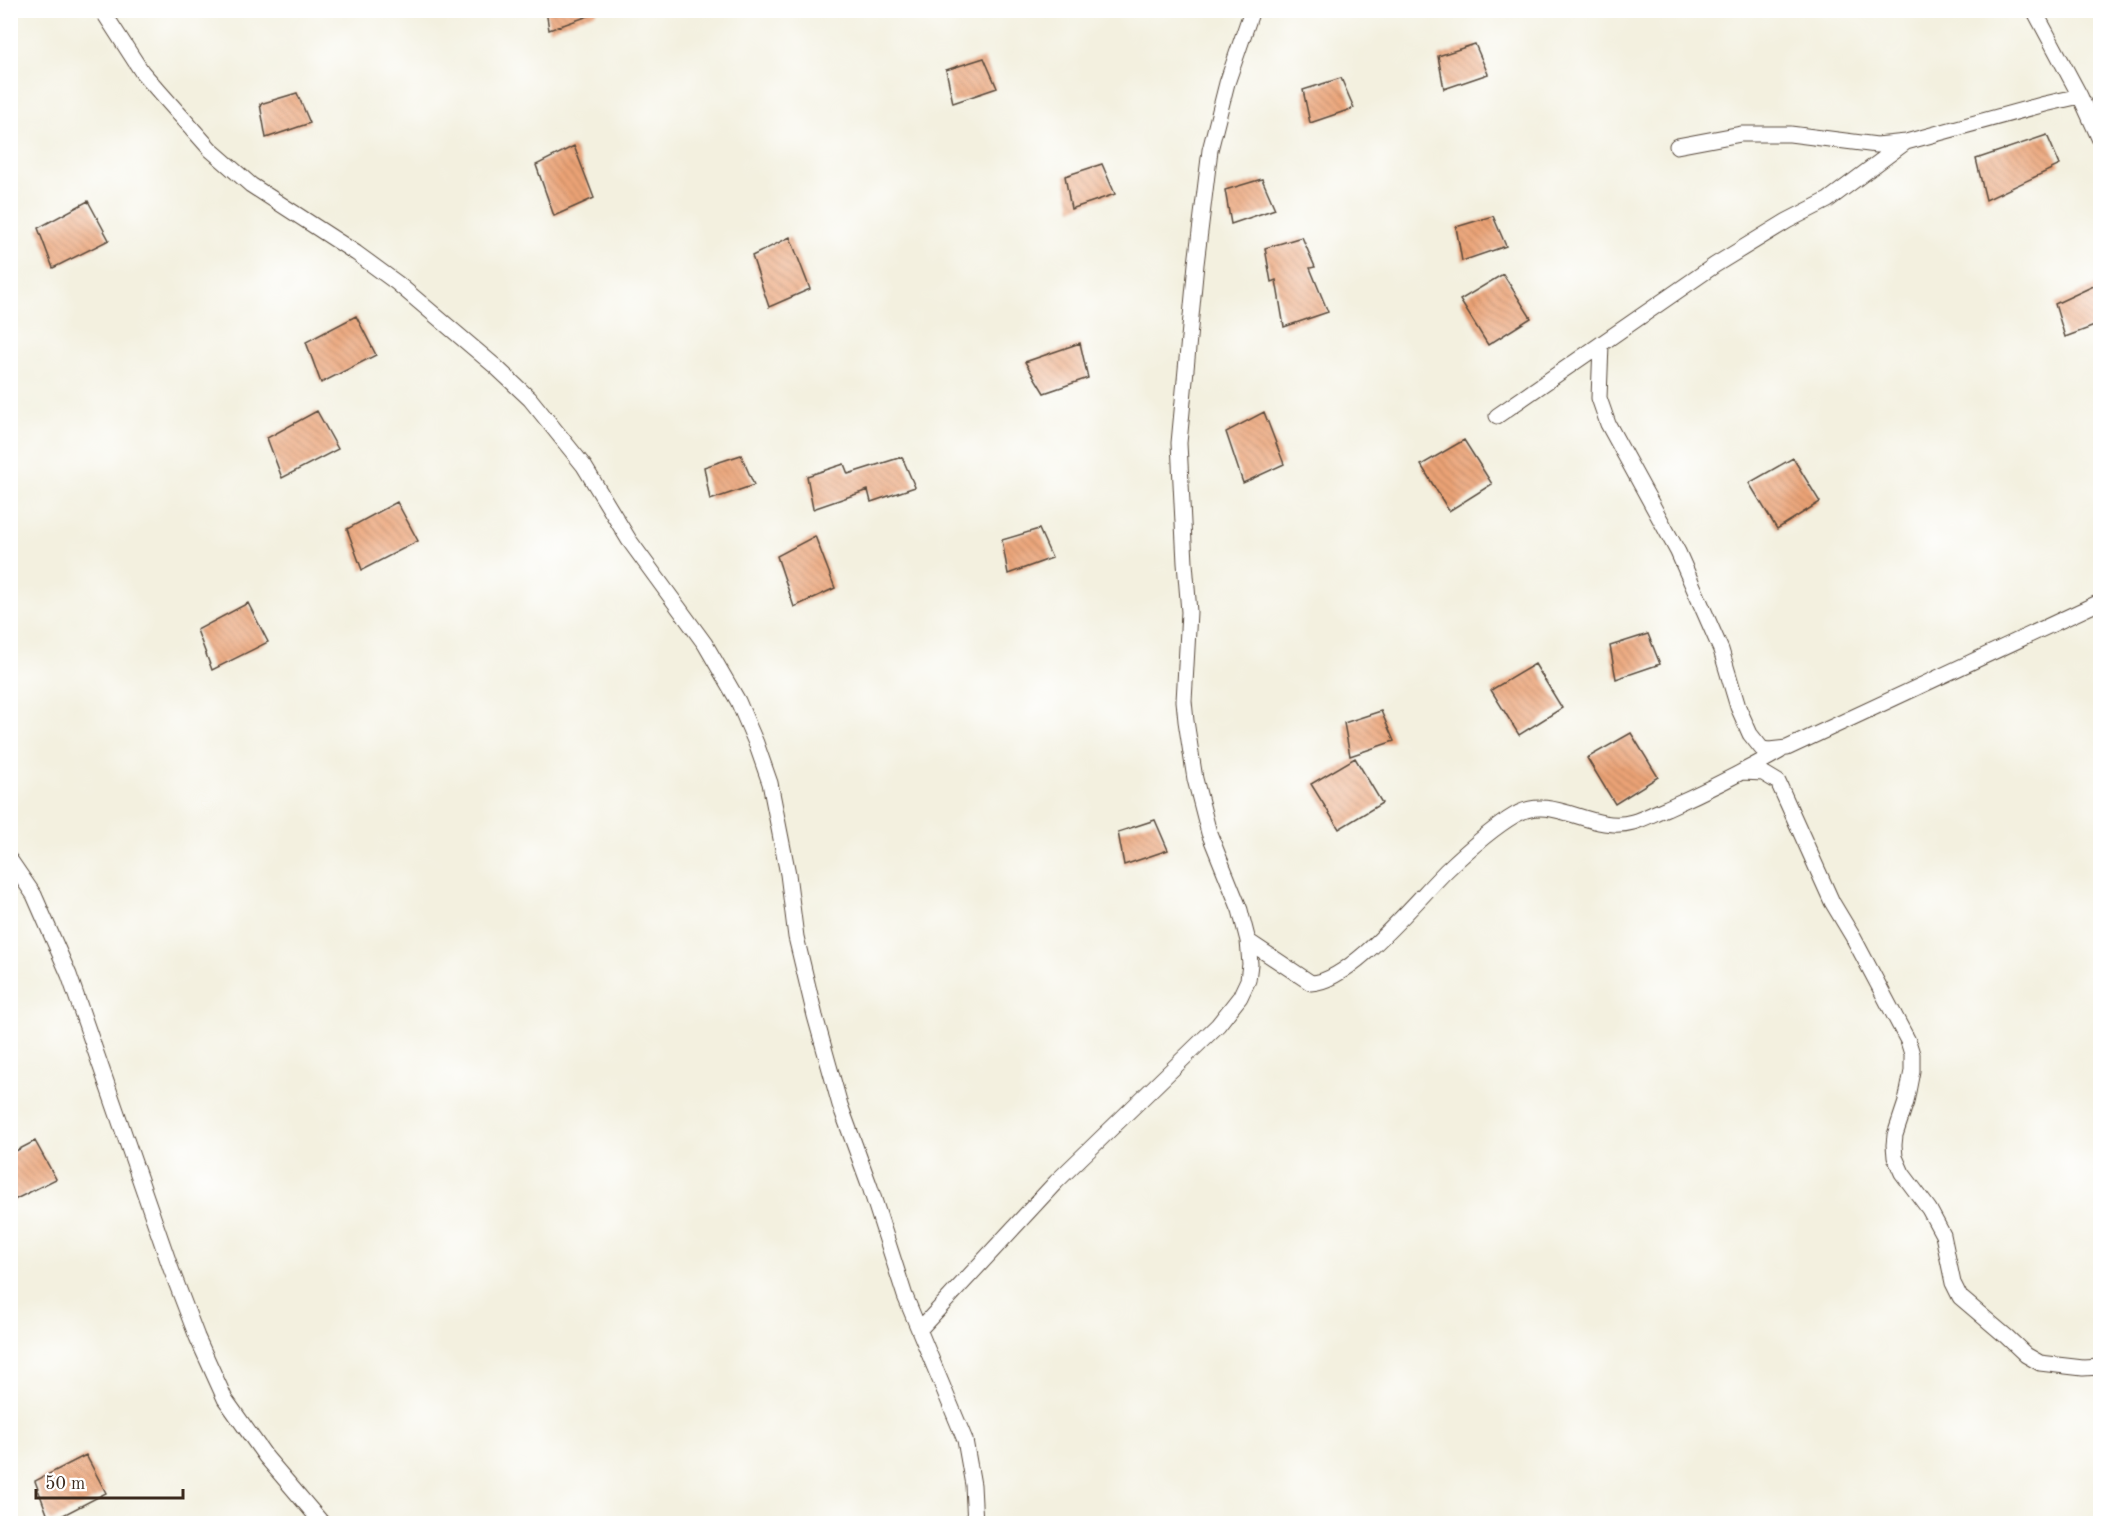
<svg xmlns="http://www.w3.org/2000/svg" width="2111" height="1534" viewBox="0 0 2111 1534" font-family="'Old Standard TT',serif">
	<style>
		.building { fill: url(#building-back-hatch) }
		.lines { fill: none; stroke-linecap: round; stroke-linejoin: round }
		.minor-casing { stroke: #57483b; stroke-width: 17 }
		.minor { stroke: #fff; stroke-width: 15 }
	</style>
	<defs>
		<pattern id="building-back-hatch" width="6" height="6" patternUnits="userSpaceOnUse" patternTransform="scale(1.5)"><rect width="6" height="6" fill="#eba376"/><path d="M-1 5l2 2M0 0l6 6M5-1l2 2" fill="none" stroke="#c08560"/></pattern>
	</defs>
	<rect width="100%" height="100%" fill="#fff"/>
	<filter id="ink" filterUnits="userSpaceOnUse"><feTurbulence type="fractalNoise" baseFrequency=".0167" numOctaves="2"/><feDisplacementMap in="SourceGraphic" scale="12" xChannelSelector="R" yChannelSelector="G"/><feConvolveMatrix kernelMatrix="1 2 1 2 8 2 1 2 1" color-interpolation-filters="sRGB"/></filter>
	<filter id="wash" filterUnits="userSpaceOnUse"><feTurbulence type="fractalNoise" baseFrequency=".008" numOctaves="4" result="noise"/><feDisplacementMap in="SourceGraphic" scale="24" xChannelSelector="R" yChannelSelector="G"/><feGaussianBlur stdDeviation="1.35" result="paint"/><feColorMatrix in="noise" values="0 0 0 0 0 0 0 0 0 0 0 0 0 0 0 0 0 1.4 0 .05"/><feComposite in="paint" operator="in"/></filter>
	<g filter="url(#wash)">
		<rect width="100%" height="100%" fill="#f3f0df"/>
		<g id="blocks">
			<path class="building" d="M 546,10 L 597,10 L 597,13 L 549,30 Z
				M 1475,44 L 1488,74 L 1444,89 L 1438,56 Z
				M 984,58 L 997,88 L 953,103 L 946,70 Z
				M 1341,78 L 1354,108 L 1310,123 L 1303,90 Z
				M 297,93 L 310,123 L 266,138 L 260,104 Z
				M 2047,135 L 2060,165 L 1986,200 L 1976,159 Z
				M 574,146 L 594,198 L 554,216 L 536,165 Z
				M 1102,164 L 1115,194 L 1071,209 L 1065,176 Z
				M 1262,179 L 1275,209 L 1231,224 L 1225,190 Z
				M 88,201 L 109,240 L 53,268 L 38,228 Z
				M 1493,216 L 1506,246 L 1462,261 L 1456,227 Z
				M 790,237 L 810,289 L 769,307 L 752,256 Z
				M 1302,237 L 1315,267 L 1310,268 L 1328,312 L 1284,327 L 1276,280 L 1271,282 L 1265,248 Z
				M 1503,274 L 1531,318 L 1488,345 L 1460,300 Z
				M 2100,283 L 2100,324 L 2065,337 L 2055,304 Z
				M 356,316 L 376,355 L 321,383 L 306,342 Z
				M 1080,343 L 1088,378 L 1044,393 L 1025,362 Z
				M 317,411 L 338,449 L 282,478 L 267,438 Z
				M 1264,412 L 1284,464 L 1243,483 L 1226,432 Z
				M 1464,440 L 1492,484 L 1449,511 L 1421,465 Z
				M 741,455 L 754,485 L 710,500 L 704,467 Z
				M 902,457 L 915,487 L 871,502 L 868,490 L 813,509 L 807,476 L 844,464 L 848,474 Z
				M 1793,458 L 1820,502 L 1777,529 L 1749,483 Z
				M 397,502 L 418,541 L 362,570 L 347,529 Z
				M 1039,529 L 1052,558 L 1008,574 L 1002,540 Z
				M 815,536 L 835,588 L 794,607 L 777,556 Z
				M 248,603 L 268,642 L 212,670 L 197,630 Z
				M 1648,634 L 1660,664 L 1616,679 L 1610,646 Z
				M 1535,664 L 1562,708 L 1519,735 L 1491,690 Z
				M 1381,711 L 1394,741 L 1350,756 L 1344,723 Z
				M 1631,733 L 1658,777 L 1615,804 L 1587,758 Z
				M 1355,758 L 1382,803 L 1339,829 L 1311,784 Z
				M 1155,820 L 1168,850 L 1124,865 L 1118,832 Z
				M 35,1141 L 56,1179 L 10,1202 L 10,1154 Z
				M 86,1455 L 106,1493 L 50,1522 L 35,1481 Z"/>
		</g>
	</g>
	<g filter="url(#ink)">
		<use href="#blocks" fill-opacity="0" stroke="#57483b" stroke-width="1.5"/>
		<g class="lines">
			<defs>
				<path id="minor" d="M 102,10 L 142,72 L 211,150 L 251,185 L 356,253 L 397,283 L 496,367 L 530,399 L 584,466 L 629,540 L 705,644 L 738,701 L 756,743 L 770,783 L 788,874 L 796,937 L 815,1016 L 840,1105 L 870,1187 L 905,1296 L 965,1440 L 973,1485 L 975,1524
					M 2034,10 L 2080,96 L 2100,140
					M 1677,146 L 1741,134 L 1790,134 L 1877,145 L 1906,142 L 2045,104 L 2080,96
					M 1601,344 L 1599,398 L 1608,424 L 1678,552 L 1721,650 L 1738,707 L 1750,734 L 1762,749 L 1769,750 L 1787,748 L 2100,602
					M 1497,416 L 1715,265 L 1787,221 L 1828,200 L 1906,142
					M 1743,772 L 1763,773 L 1778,782 L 1832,902 L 1853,937 L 1908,1041 L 1912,1054 L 1912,1071 L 1906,1102 L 1895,1135 L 1894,1145 L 1895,1157 L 1902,1173 L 1929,1209 L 1943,1235 L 1953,1283 L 1960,1297 L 2007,1337 L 2026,1355 L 2040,1363 L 2083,1368 L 2100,1367
					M 10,860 L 34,895 L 69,975 L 171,1269 L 197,1337 L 225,1399 L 266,1457 L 323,1524
					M 1248,941 L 1311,983 C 1351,982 1418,898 1448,869 C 1468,850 1491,829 1515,815 C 1553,792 1591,834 1633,822 C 1644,819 1656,812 1667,808 C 1706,791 1743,772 1780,751
					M 920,1329 L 1056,1182 L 1218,1025 L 1240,997 L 1248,980 L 1250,964 L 1248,941 L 1240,910 L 1209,833 L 1195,779 L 1186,721 L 1184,701 L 1189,612 L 1185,563 L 1179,443 L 1196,264 L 1210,150 L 1227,83 L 1252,10"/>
			</defs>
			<use href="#minor" class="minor-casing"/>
			<use href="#minor" class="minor"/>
		</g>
	</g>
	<rect width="2111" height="1534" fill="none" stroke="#fff" stroke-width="36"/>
	<path d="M36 1489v9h147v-9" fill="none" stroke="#3b2a1e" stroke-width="3"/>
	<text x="45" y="1489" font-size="18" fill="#3b2a1e" stroke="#ffffff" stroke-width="4.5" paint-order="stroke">50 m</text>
</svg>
